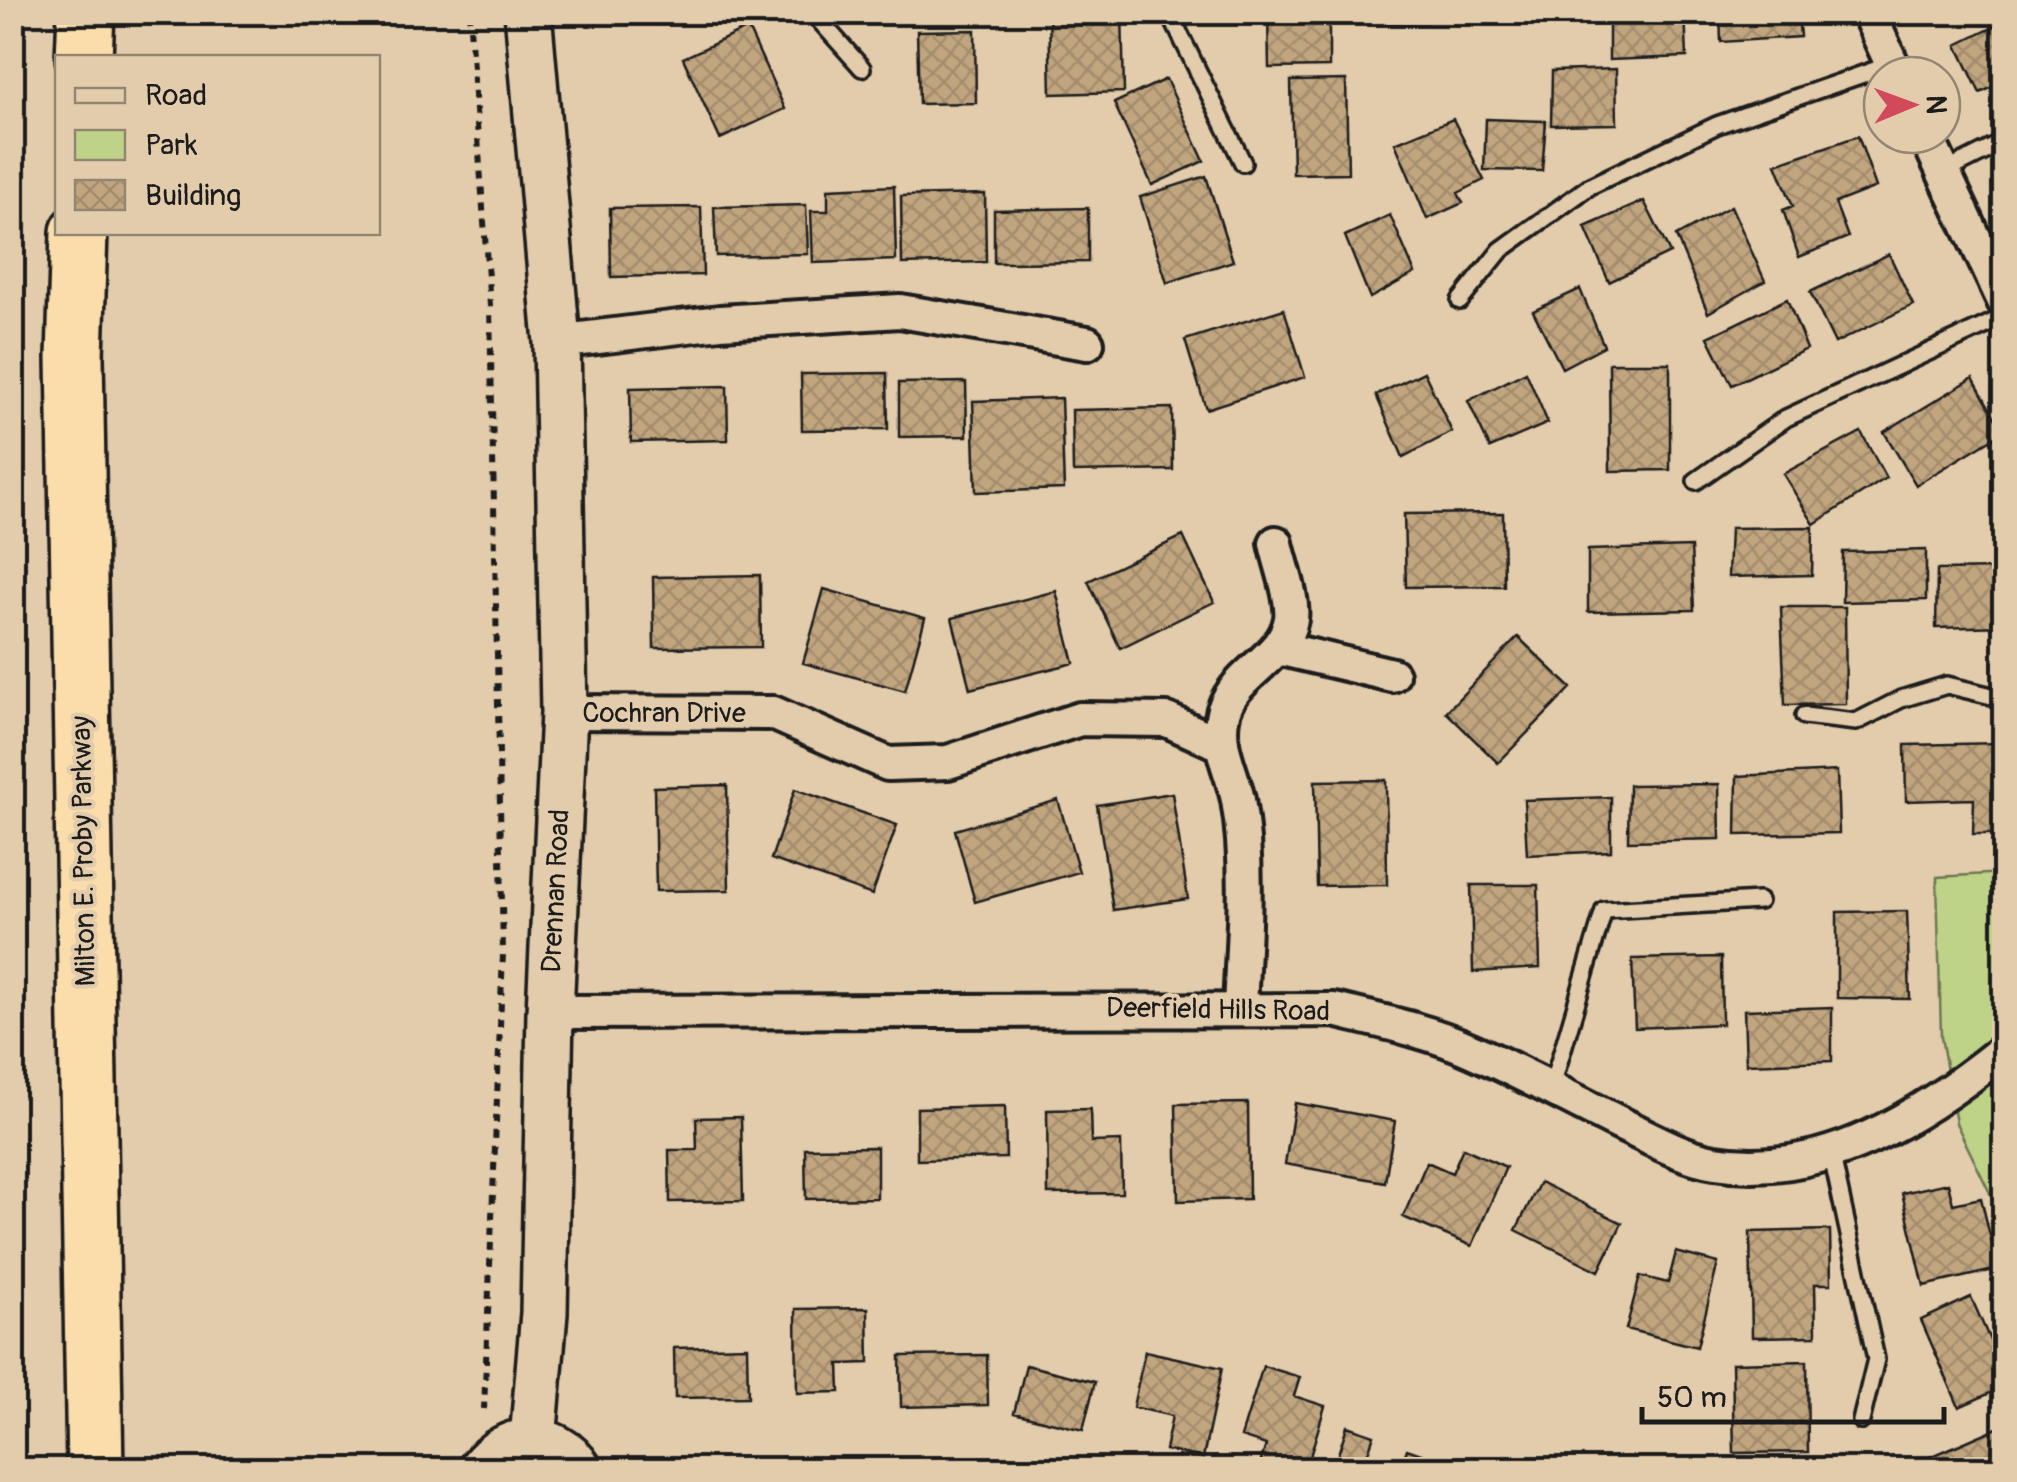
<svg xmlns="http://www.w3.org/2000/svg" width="2017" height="1482" viewBox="0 0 2017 1482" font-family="Pangolin,sans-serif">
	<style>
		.green { fill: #bed288; stroke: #6d7752; stroke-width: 2.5 }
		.building { fill: url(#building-cross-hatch); stroke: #1c1c1c; stroke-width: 2.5 }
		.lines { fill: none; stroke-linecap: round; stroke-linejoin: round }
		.lane-casing { stroke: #1c1c1c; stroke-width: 22 }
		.street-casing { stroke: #1c1c1c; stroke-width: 40 }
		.secondary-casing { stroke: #1c1c1c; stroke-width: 52 }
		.highway-casing { stroke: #1c1c1c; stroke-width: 62 }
		.path { stroke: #1c1c1c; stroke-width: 6; stroke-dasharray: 8 8; stroke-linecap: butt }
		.lane { stroke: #e3ccac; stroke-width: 15 }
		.street { stroke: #e3ccac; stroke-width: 32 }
		.secondary { stroke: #e3ccac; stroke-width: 45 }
		.highway { stroke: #faddab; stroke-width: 55 }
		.labels { text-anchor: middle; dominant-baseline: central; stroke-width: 8; stroke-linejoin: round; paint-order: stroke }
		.street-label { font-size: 28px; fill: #1c1c1c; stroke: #e3ccac }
	</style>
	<defs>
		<pattern id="building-cross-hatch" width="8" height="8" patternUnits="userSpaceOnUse" patternTransform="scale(2.5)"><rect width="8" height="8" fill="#c0a57f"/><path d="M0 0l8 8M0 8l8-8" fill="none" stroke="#a48d6d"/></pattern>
	</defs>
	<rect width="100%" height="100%" fill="#e3ccac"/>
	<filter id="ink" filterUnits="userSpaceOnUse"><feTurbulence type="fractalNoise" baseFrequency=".01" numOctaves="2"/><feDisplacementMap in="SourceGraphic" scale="20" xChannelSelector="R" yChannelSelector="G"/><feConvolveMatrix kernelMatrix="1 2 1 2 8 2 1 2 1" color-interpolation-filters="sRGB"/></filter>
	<g filter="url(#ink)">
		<path class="green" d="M 2004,873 L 2004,1222 L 1956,1123 L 1941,1037 L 1937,877 Z"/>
		<path class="building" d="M 654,12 L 724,12 L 724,23 L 655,24 Z
			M 1049,12 L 1122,12 L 1124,92 L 1051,94 Z
			M 1268,12 L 1329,12 L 1329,67 L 1269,68 Z
			M 1365,12 L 1427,12 L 1427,22 L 1365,23 Z
			M 1609,12 L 1685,12 L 1687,57 L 1609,60 Z
			M 1720,12 L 1798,12 L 1800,37 L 1721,42 Z
			M 2004,22 L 2004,82 L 1980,93 L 1957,45 Z
			M 748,28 L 785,109 L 720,139 L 683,58 Z
			M 975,30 L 976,103 L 919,104 L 917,31 Z
			M 1616,69 L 1617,124 L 1551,125 L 1552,71 Z
			M 1166,79 L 1204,161 L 1152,185 L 1114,103 Z
			M 1346,80 L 1348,173 L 1293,174 L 1291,81 Z
			M 1453,119 L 1484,180 L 1458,193 L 1463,203 L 1427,219 L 1395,143 Z
			M 1486,119 L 1546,121 L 1542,171 L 1484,170 Z
			M 1858,136 L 1876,187 L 1835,203 L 1848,237 L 1799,257 L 1783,210 L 1793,206 L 1776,164 Z
			M 1206,176 L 1233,261 L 1167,283 L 1140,197 Z
			M 894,186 L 896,260 L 813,263 L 811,211 L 828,211 L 828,189 Z
			M 985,194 L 986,262 L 902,264 L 901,196 Z
			M 1644,201 L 1670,253 L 1609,282 L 1585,227 Z
			M 806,205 L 808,254 L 716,256 L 714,207 Z
			M 1731,206 L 1765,281 L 1708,313 L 1676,236 Z
			M 701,207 L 703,275 L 611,277 L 610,208 Z
			M 1088,208 L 1088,262 L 994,263 L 994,210 Z
			M 1390,215 L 1415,273 L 1370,298 L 1345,236 Z
			M 1889,254 L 1913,305 L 1835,343 L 1810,292 Z
			M 1580,289 L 1604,346 L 1562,368 L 1533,311 Z
			M 1787,299 L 1807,349 L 1732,385 L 1708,337 Z
			M 1284,309 L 1305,377 L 1206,409 L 1185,340 Z
			M 1609,363 L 1670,363 L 1670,470 L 1610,471 Z
			M 1424,372 L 1452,432 L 1403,457 L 1376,395 Z
			M 1526,372 L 1548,423 L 1490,448 L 1468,401 Z
			M 887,373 L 888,429 L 802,430 L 801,374 Z
			M 1973,378 L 2003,432 L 1916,485 L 1884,432 Z
			M 966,382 L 967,436 L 899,437 L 899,383 Z
			M 727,386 L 728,440 L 631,442 L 630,388 Z
			M 1061,398 L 1064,489 L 976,492 L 973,401 Z
			M 1172,408 L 1173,470 L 1073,472 L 1072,410 Z
			M 1861,432 L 1886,478 L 1814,524 L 1783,474 Z
			M 1503,513 L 1504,586 L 1406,587 L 1404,514 Z
			M 1813,527 L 1812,575 L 1728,577 L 1730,528 Z
			M 1183,536 L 1214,602 L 1120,648 L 1088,581 Z
			M 1691,547 L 1694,610 L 1588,612 L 1588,550 Z
			M 1926,550 L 1926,600 L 1842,602 L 1843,552 Z
			M 2004,569 L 2004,626 L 1936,628 L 1937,570 Z
			M 760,575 L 761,647 L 654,648 L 653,577 Z
			M 824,589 L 925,618 L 905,691 L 803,663 Z
			M 1056,591 L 1074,663 L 970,689 L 952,618 Z
			M 1781,607 L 1845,607 L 1846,704 L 1785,705 Z
			M 1518,637 L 1571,688 L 1498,763 L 1446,712 Z
			M 2002,743 L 2004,834 L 1973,834 L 1974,799 L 1906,801 L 1905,745 Z
			M 1837,771 L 1839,833 L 1736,835 L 1737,776 Z
			M 1386,780 L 1387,885 L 1317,886 L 1315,781 Z
			M 1719,784 L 1720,839 L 1628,841 L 1629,785 Z
			M 727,785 L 729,890 L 656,891 L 654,787 Z
			M 795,789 L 897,825 L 872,895 L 771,859 Z
			M 1172,793 L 1188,899 L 1113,910 L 1097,805 Z
			M 1611,797 L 1611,851 L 1527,855 L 1524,800 Z
			M 1058,800 L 1079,872 L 975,902 L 955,830 Z
			M 1471,885 L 1538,885 L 1540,968 L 1473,972 Z
			M 1907,911 L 1910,999 L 1837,998 L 1837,912 Z
			M 1721,957 L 1722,1024 L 1635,1028 L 1632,959 Z
			M 1832,1007 L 1832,1061 L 1746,1064 L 1744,1010 Z
			M 1248,1103 L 1249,1199 L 1178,1201 L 1176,1104 Z
			M 1295,1103 L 1395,1121 L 1385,1182 L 1285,1164 Z
			M 1005,1106 L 1006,1158 L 917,1160 L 917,1108 Z
			M 1090,1109 L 1091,1142 L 1121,1141 L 1122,1193 L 1048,1194 L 1047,1110 Z
			M 741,1117 L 743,1201 L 670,1202 L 669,1150 L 697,1150 L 696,1118 Z
			M 877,1147 L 877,1198 L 806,1199 L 805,1148 Z
			M 1463,1148 L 1506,1167 L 1472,1246 L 1403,1217 L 1427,1162 L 1452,1173 Z
			M 1540,1182 L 1622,1223 L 1599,1271 L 1516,1230 Z
			M 1948,1183 L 1953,1204 L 1981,1198 L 1998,1269 L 1924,1286 L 1902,1193 Z
			M 1830,1230 L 1831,1284 L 1815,1284 L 1816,1336 L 1752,1337 L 1750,1232 Z
			M 1676,1252 L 1718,1263 L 1697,1347 L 1626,1329 L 1640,1276 L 1668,1283 Z
			M 1971,1297 L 2004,1372 L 2004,1387 L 1959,1407 L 1921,1320 Z
			M 868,1308 L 869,1363 L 839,1364 L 840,1392 L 797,1393 L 796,1309 Z
			M 747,1346 L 748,1397 L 675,1398 L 674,1348 Z
			M 1145,1351 L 1222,1368 L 1203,1458 L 1165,1450 L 1172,1416 L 1133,1407 Z
			M 987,1355 L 988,1405 L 901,1407 L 900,1356 Z
			M 1807,1361 L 1808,1452 L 1734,1453 L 1732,1363 Z
			M 1026,1365 L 1095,1382 L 1083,1430 L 1014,1413 Z
			M 1263,1366 L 1300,1377 L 1294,1396 L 1325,1406 L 1306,1470 L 1258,1470 L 1266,1445 L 1241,1437 Z
			M 2004,1425 L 2004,1470 L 1925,1470 L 1921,1461 Z
			M 1347,1426 L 1374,1435 L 1366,1458 L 1400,1469 L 1407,1449 L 1439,1460 L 1436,1470 L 1333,1470 Z"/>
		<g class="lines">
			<defs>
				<path id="lane" d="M 812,12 L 862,68
					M 1169,12 L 1243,163
					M 1944,172 L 2004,142
					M 1460,301 L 1501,250 L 1590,186 L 1717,125 L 1892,64
					M 1696,481 L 1786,418 L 2004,317
					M 1804,716 L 1856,722 L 1901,699 L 1947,685 L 2004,699
					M 1551,1089 L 1604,910 L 1759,901
					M 1831,1152 L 1876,1359 L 1861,1421"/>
				<path id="street" d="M 1868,12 L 1897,75
					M 1926,135 L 2004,301
					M 557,342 L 720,322 L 900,311 L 1087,343
					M 1278,648 L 1392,675
					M 564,712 L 773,713 L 888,764 L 948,762 L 1080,719 L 1167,720 L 1220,744
					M 1240,1008 C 1243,940 1250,867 1238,800 C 1232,771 1217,748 1222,718 C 1229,674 1284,661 1291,619 C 1294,598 1280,564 1276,543
					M 550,1012 L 1334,1010 C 1380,1021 1429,1031 1473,1051 C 1524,1074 1573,1100 1623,1125 C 1652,1139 1683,1157 1715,1162 C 1824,1180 1923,1115 2004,1050"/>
				<path id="secondary" d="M 528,12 L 557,342 L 564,712 L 550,1012 L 544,1313 L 533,1440
					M 481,1470 C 507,1434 554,1431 579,1470"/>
				<path id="highway" d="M 84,58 L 86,12
					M 79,232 L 75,357 L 95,1470"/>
			</defs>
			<use href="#lane" class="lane-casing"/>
			<use href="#street" class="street-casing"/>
			<use href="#secondary" class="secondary-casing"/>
			<use href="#highway" class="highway-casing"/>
			<path class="path" d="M 469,12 L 490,306 L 503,954 L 484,1409"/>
			<use href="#lane" class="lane"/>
			<use href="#street" class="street"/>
			<use href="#secondary" class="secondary"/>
			<use href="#highway" class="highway"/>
		</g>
	</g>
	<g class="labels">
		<g class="street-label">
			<text x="664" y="713">Cochran Drive</text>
			<text transform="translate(84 851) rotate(-91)">Milton E. Proby Parkway</text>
			<text transform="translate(556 891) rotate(-87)">Drennan Road</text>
			<text transform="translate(1218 1010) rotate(1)">Deerfield Hills Road</text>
		</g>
	</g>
	<rect width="2017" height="1482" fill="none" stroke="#e3ccac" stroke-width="50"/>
	<rect x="25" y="25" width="1967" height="1432" fill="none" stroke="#1c1c1c" stroke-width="4" filter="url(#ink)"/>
	<rect x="55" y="55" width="325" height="180" fill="#e3ccac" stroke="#938672" stroke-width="2.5"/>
	<rect x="75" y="88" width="50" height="15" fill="#e3ccac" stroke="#938672" stroke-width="2.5"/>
	<text x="145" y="105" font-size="30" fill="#1c1c1c">Road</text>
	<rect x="75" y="130" width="50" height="30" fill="#bed288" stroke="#938672" stroke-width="2.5"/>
	<text x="145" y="155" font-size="30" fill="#1c1c1c">Park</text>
	<rect x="75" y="180" width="50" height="30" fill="url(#building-cross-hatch)" stroke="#938672" stroke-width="2.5"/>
	<text x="145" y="205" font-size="30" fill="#1c1c1c">Building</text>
	<g transform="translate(1912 105) rotate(89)"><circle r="48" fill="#e3ccac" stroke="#938672" stroke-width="2.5"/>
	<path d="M0-8L18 38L0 25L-18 38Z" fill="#d1495b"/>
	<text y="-15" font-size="28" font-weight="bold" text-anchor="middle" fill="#1c1c1c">N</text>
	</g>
	<path d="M1642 1407v15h302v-15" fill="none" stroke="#1c1c1c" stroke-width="5"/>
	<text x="1657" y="1407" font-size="30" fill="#1c1c1c" stroke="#e3ccac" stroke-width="8" paint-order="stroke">50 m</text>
</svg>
